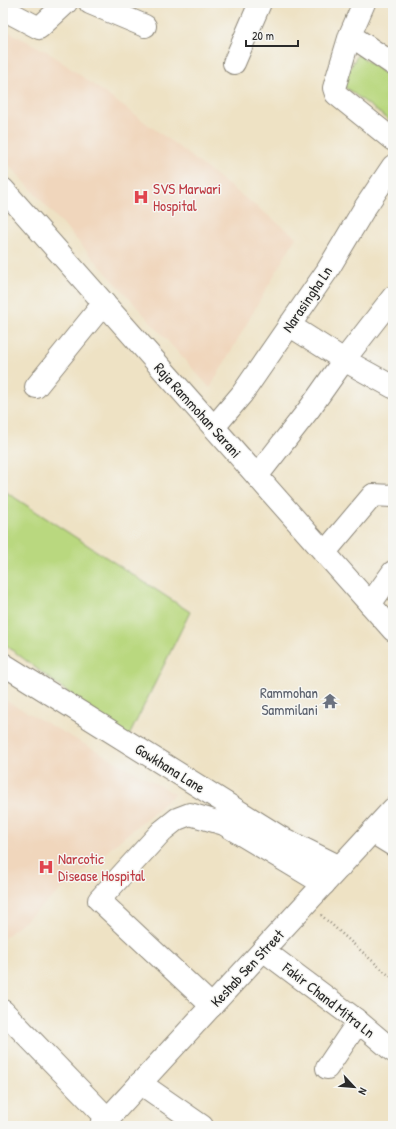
<svg xmlns="http://www.w3.org/2000/svg" width="396" height="1129" viewBox="0 0 396 1129" font-family="'Patrick Hand',sans-serif">
	<style>
		.built { fill: #f0d6bc }
		.green { fill: #b9d87f; stroke: #728255 }
		.lines { fill: none; stroke-linecap: round; stroke-linejoin: round }
		.minor-casing { stroke: #8c8678; stroke-width: 24 }
		.major-casing { stroke: #8c8678; stroke-width: 24 }
		.path { stroke: #8c8678; stroke-width: 2.5; stroke-dasharray: 1 3; stroke-linecap: butt }
		.minor { stroke: #fff; stroke-width: 22 }
		.major { stroke: #fff; stroke-width: 22 }
		.labels { text-anchor: middle; dominant-baseline: central; stroke-width: 3; stroke-linejoin: round; paint-order: stroke }
		.health-label { font-size: 15px; fill: #be3a42; stroke: #f6f6f2; text-anchor: start }
		.street-label { font-size: 15px; fill: #2b2b2b; stroke: #f6f6f2 }
		.worship-label { font-size: 15px; fill: #5b616d; stroke: #f6f6f2; text-anchor: end }
	</style>
	<rect width="100%" height="100%" fill="#f6f6f2"/>
	<filter id="ink" filterUnits="userSpaceOnUse"><feTurbulence type="fractalNoise" baseFrequency=".025" numOctaves="2"/><feDisplacementMap in="SourceGraphic" scale="8" xChannelSelector="R" yChannelSelector="G"/><feConvolveMatrix kernelMatrix="1 2 1 2 8 2 1 2 1" color-interpolation-filters="sRGB"/></filter>
	<filter id="wash" filterUnits="userSpaceOnUse"><feTurbulence type="fractalNoise" baseFrequency=".012" numOctaves="4" result="noise"/><feDisplacementMap in="SourceGraphic" scale="16" xChannelSelector="R" yChannelSelector="G"/><feGaussianBlur stdDeviation="0.9" result="paint"/><feColorMatrix in="noise" values="0 0 0 0 0 0 0 0 0 0 0 0 0 0 0 0 0 1.4 0 .05"/><feComposite in="paint" operator="in"/></filter>
	<g filter="url(#wash)">
		<rect width="100%" height="100%" fill="#eee2c4"/>
		<path class="built" d="M 3,29 L 48,52 L 171,141 L 296,237 L 210,388 L 3,158 Z
			M 3,699 L 175,794 L 3,939 Z"/>
		<path class="green" d="M 358,54 L 393,80 L 393,123 L 341,84 Z
			M 3,490 L 190,612 L 128,738 L 3,643 Z"/>
	</g>
	<g filter="url(#ink)">
		<g class="lines">
			<defs>
				<path id="minor" d="M 90,3 L 145,26
					M 364,3 L 350,35 L 334,88 L 336,94 L 393,140
					M 3,9 L 39,28 L 66,3
					M 350,35 L 393,64
					M 234,63 L 260,3
					M 289,325 L 344,360 L 393,387
					M 36,387 L 104,303
					M 214,427 L 242,394 L 327,271 L 364,209 L 393,166
					M 257,476 L 310,408 L 344,360 L 393,297
					M 325,552 L 373,495 L 392,496 L 393,495
					M 370,604 L 393,572
					M 3,664 L 280,837 L 340,867
					M 372,832 L 393,845
					M 263,950 L 354,1018 L 393,1051
					M 212,1006 L 99,900 L 162,831 L 177,819 L 190,814 L 224,824 L 324,884
					M 3,1011 L 108,1119
					M 327,1068 L 358,1022
					M 140,1083 L 202,1126"/>
				<path id="major" d="M 3,189 L 393,630
					M 101,1126 L 393,809"/>
			</defs>
			<use href="#minor" class="minor-casing"/>
			<use href="#major" class="major-casing"/>
			<path class="path" d="M 321,915 L 386,973 L 393,978"/>
			<use href="#minor" class="minor"/>
			<use href="#major" class="major"/>
		</g>
	</g>
	<defs>
		<symbol id="hospital-bare" viewBox="-9 -9 18 18"><path d="M-5-5h3v3.5h4V-5h3V5h-3V1.5h-4V5h-3Z" fill="#e0444e" stroke="#f6f6f2" stroke-width="2.5" paint-order="stroke"/></symbol>
		<symbol id="temple-bare" viewBox="-9 -9 18 18"><path d="M0-6L5-2H3V0L6.5 2.5H4V6H1.5V3h-3V6H-4V2.5H-6.5L-3 0V-2H-5Z" fill="#6b7280" stroke="#f6f6f2" stroke-width="2.5" paint-order="stroke"/></symbol>
	</defs>
	<g fill-rule="evenodd">
		<use href="#hospital-bare" x="130" y="186" width="22" height="22"/>
		<use href="#temple-bare" x="319" y="690" width="22" height="22"/>
		<use href="#hospital-bare" x="35" y="856" width="22" height="22"/>
	</g>
	<g class="labels">
		<g class="health-label">
			<text x="153" y="188">SVS Marwari<tspan x="153" dy="17">Hospital</tspan></text>
			<text x="58" y="858">Narcotic<tspan x="58" dy="17">Disease Hospital</tspan></text>
		</g>
		<g class="street-label">
			<text transform="translate(307 299) rotate(-56)">Narasingha Ln</text>
			<text transform="translate(198 410) rotate(48)">Raja Rammohan Sarani</text>
			<text transform="translate(170 768) rotate(32)">Gowkhana Lane</text>
			<text transform="translate(247 968) rotate(-47)">Keshab Sen Street</text>
			<text transform="translate(329 1000) rotate(38)">Fakir Chand Mitra Ln</text>
		</g>
		<g class="worship-label">
			<text x="318" y="692">Rammohan<tspan x="318" dy="17">Sammilani</tspan></text>
		</g>
	</g>
	<rect width="396" height="1129" fill="none" stroke="#f6f6f2" stroke-width="16"/>
	<g transform="translate(354 1087) rotate(116)" stroke="#f6f6f2" stroke-width="3" paint-order="stroke">
	<path d="M0-3L7 15L0 10L-7 15Z" fill="#2b2b2b"/>
	<text y="-6" font-size="11" font-weight="bold" text-anchor="middle" fill="#2b2b2b">N</text>
	</g>
	<path d="M246 40v6h52v-6" fill="none" stroke="#2b2b2b" stroke-width="2"/>
	<text x="252" y="40" font-size="12" fill="#2b2b2b" stroke="#f6f6f2" stroke-width="3" paint-order="stroke">20 m</text>
</svg>
